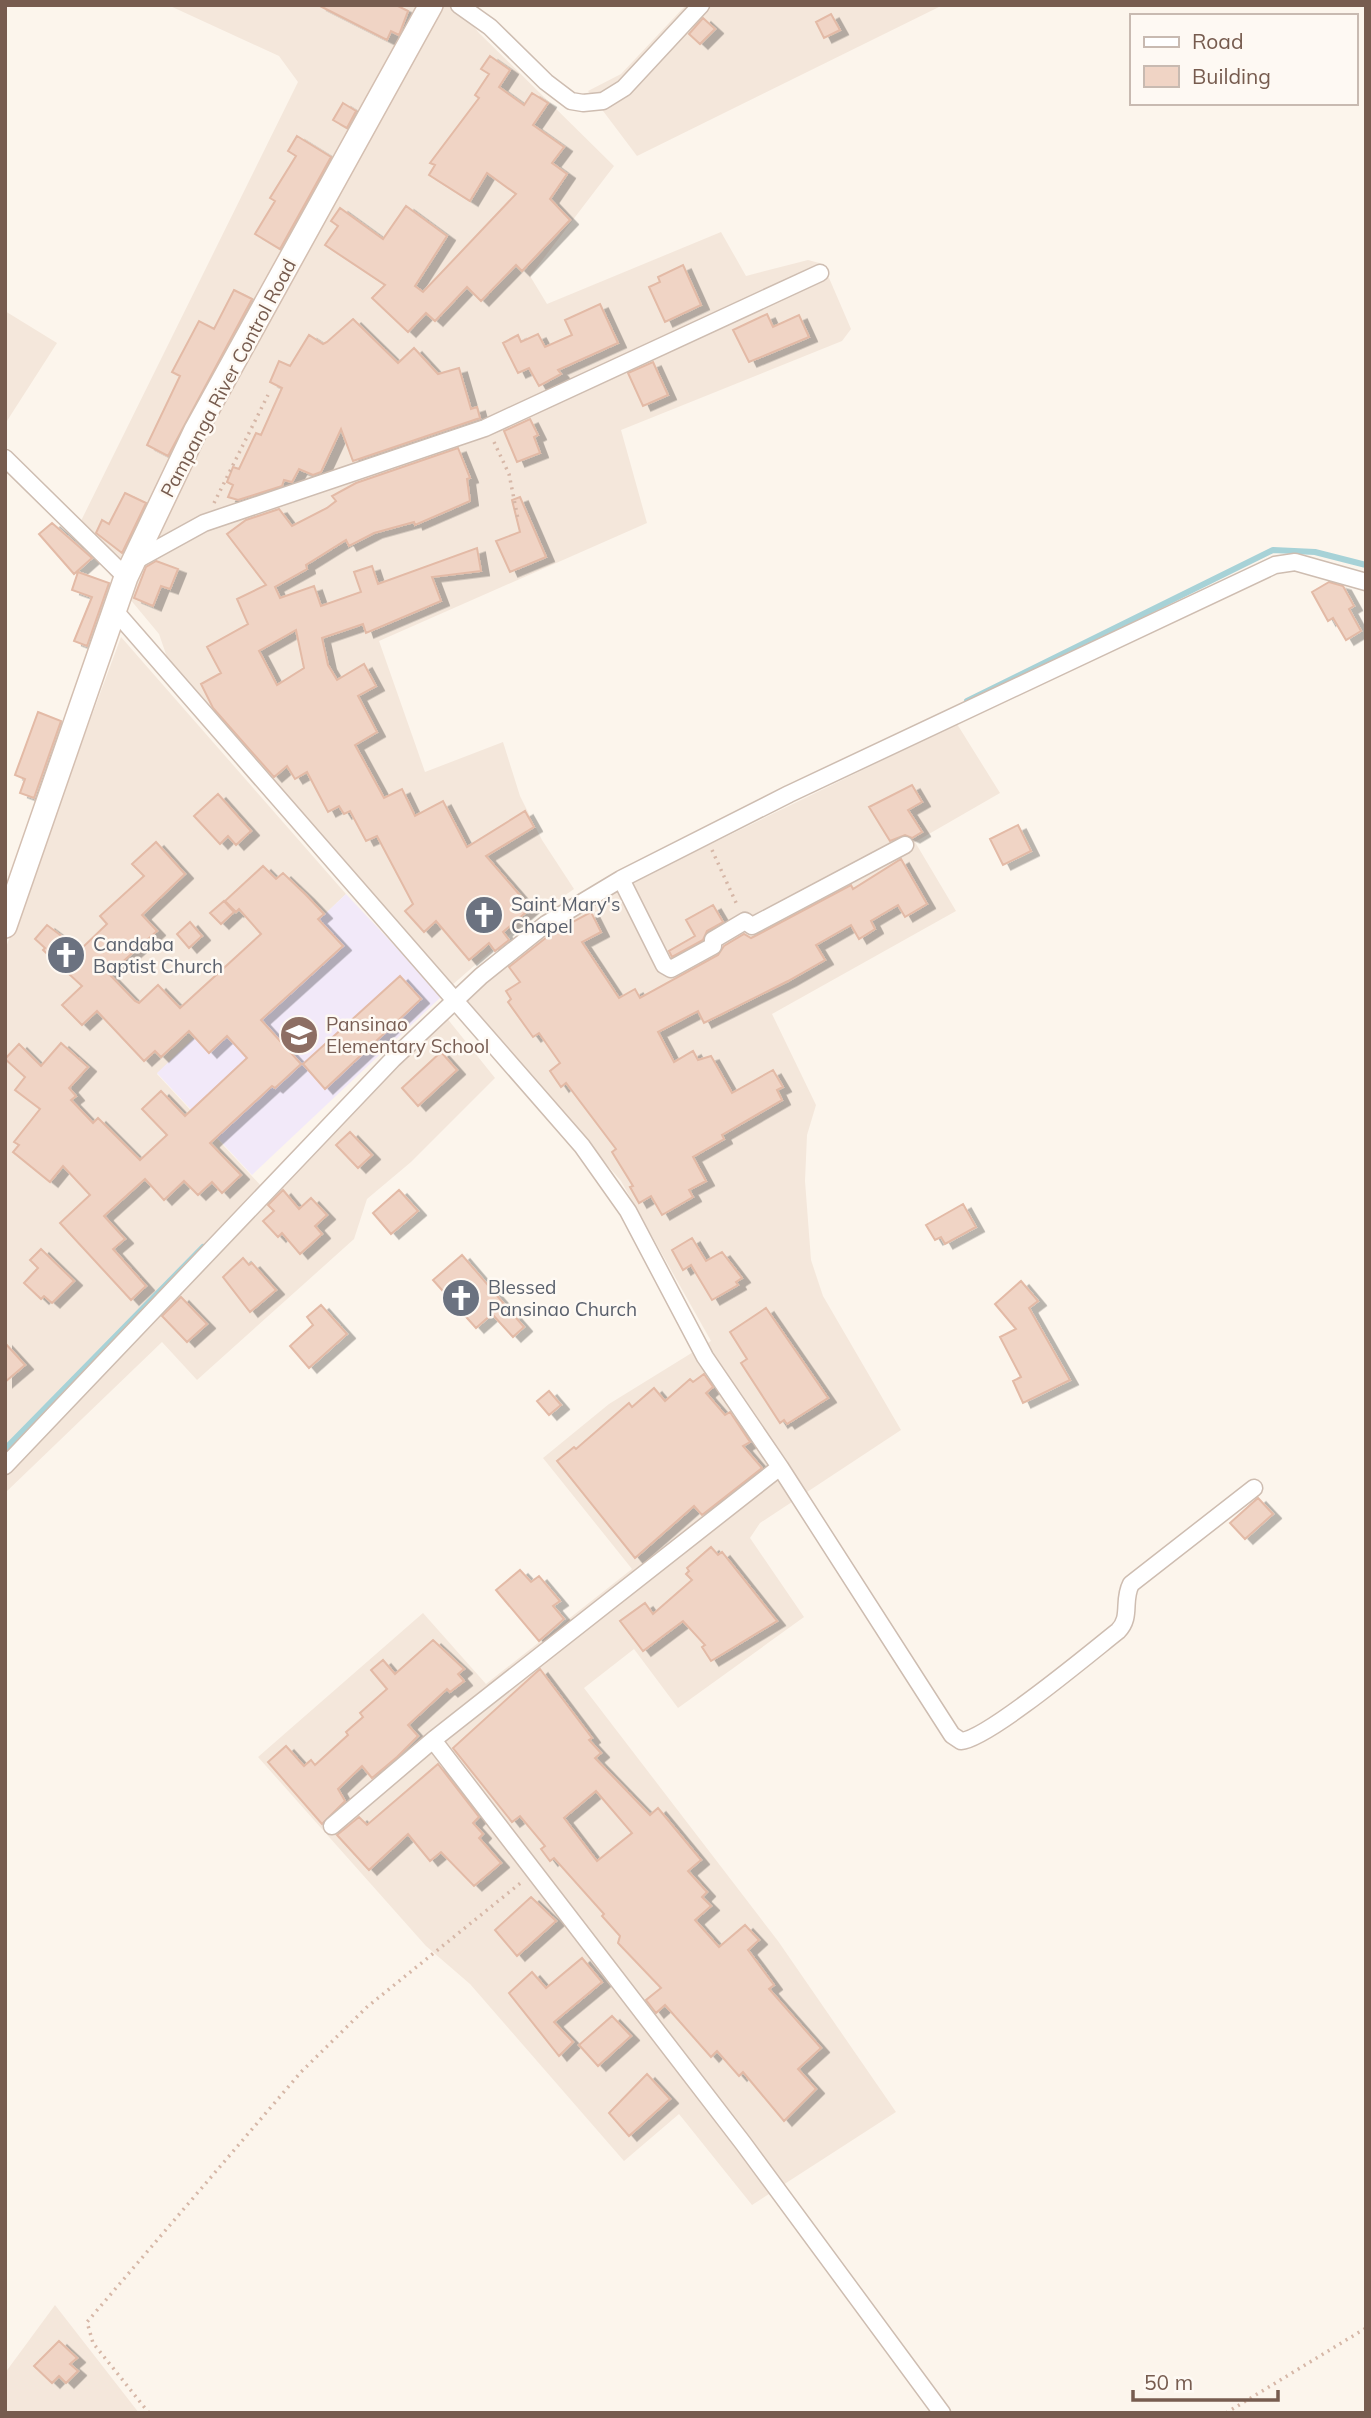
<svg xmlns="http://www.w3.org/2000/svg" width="1371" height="2418" viewBox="0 0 1371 2418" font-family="Mulish,sans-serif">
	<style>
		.residential { fill: #f4e7db }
		.education { fill: #f2e9f9 }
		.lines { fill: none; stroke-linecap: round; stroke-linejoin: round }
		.stream { stroke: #a7d2d7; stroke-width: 6 }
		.building { fill: #f0d4c5; stroke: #e3baa6; stroke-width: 2; fill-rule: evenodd; filter: url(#shadow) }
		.minor-casing { stroke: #cebdb1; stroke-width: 19 }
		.secondary-casing { stroke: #d4bfb1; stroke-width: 26 }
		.path { stroke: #d6b7a7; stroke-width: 3.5; stroke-dasharray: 2 5; stroke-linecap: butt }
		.minor { stroke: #fff; stroke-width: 16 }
		.secondary { stroke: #fff; stroke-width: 23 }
		.labels { text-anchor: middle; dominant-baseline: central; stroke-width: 5; stroke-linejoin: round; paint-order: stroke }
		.street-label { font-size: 19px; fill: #775c4f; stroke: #fef9f3 }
		.worship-label { font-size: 19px; fill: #5b616d; stroke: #fef9f3; text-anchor: start }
		.education-label { font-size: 19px; fill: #785e54; stroke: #fef9f3; text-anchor: start }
	</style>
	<defs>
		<filter id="shadow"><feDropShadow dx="8" dy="4.5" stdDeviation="0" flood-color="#0004"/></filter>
	</defs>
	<rect width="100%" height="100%" fill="#fcf5ec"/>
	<path class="residential" d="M 168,5 L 456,5 L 479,33 L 614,166 L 530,276 L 547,304 L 721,232 L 746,276 L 808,260 L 823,264 L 851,329 L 842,341 L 621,430 L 647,523 L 379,641 L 425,772 L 503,742 L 520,796 L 542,840 L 574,889 L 514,931 L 451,986 L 169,663 L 159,634 L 75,533 L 298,82 L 279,56 Z
		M 686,5 L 943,5 L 637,156 L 588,91 L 621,74 Z
		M 5,311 L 57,343 L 5,424 Z
		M 121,637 L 346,894 L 157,1074 L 263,1188 L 446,1017 L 495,1078 L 411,1162 L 367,1199 L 354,1239 L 197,1380 L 162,1342 L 5,1493 L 5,950 Z
		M 957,724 L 1000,793 L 915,842 L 956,911 L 772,1014 L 816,1105 L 807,1135 L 805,1181 L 811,1260 L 823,1296 L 901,1430 L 760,1523 L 750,1538 L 804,1617 L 678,1708 L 634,1649 L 584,1688 L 778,1941 L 896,2112 L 752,2205 L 679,2114 L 624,2161 L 470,1984 L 426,1946 L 258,1757 L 423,1613 L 486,1684 L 632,1569 L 543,1458 L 609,1404 L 711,1341 L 621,1181 L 463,999 L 507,959 L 590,903 Z
		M 55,2305 L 139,2413 L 5,2413 L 5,2373 Z"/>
	<path class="education" d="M 346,894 L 442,996 L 252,1175 L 157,1073 Z"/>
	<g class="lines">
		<path class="stream" d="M 967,701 L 1273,550 L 1315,552 L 1366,565
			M 5,1449 L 203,1247"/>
	</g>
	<path class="building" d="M 318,5 L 396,5 L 408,11 L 399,35 L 391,31 L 387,40 Z
		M 831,14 L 840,30 L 824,38 L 816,22 Z
		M 703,18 L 715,29 L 700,44 L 689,34 Z
		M 490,56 L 510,70 L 499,87 L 524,105 L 532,93 L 548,103 L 533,125 L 564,147 L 552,163 L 567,174 L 550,199 L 570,220 L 522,271 L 516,265 L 481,301 L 467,287 L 435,321 L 426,313 L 408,332 L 372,298 L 385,285 L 325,245 L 338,226 L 331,221 L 340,208 L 383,239 L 406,206 L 447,236 L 415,286 L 423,292 L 516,194 L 487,173 L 470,201 L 429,175 L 435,165 L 430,163 L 479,98 L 475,95 L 489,74 L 481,69 Z
		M 343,103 L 356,111 L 347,128 L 333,120 Z
		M 297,136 L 331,157 L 280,249 L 255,234 L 275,201 L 270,198 L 296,156 L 288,151 Z
		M 683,265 L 701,305 L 665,322 L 649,287 L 660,282 L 658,277 Z
		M 234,290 L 252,299 L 168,456 L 147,445 L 180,376 L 172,372 L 199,321 L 214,329 Z
		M 600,304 L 618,343 L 558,370 L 561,374 L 539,386 L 529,368 L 518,373 L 503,343 L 518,335 L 521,342 L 538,334 L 545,347 L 572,335 L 565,320 Z
		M 767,314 L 773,327 L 799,315 L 809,337 L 749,362 L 733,330 Z
		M 353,319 L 398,363 L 414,348 L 438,374 L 459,368 L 471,409 L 477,407 L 480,418 L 353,461 L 341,429 L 321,472 L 313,475 L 299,469 L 292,482 L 284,480 L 282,486 L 238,500 L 228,497 L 233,485 L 227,482 L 233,467 L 239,469 L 256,433 L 261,435 L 282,388 L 270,382 L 279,361 L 290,366 L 309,335 L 323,344 L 327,342 Z
		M 653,362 L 668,395 L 643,406 L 628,373 Z
		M 530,419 L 538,435 L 534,437 L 540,453 L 517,462 L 504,431 Z
		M 458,448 L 470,478 L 467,479 L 470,501 L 415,525 L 414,522 L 374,533 L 349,546 L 346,540 L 306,565 L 307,569 L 275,587 L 280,598 L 314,586 L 321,606 L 361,592 L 354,572 L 372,566 L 378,584 L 477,548 L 481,571 L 432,577 L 441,601 L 366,633 L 363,624 L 322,638 L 328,665 L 337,680 L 364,664 L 376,686 L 358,696 L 377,732 L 355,745 L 384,798 L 402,789 L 415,816 L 443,801 L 467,847 L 525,811 L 534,827 L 486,856 L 531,908 L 503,932 L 509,940 L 495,951 L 489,943 L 469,960 L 436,921 L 424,932 L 405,911 L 413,904 L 377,836 L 366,841 L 350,811 L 344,814 L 339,806 L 328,812 L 307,772 L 295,779 L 287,766 L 274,777 L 213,708 L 201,684 L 221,673 L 207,647 L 248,624 L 237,599 L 266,585 L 227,534 L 246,520 L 279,509 L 292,526 L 327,508 L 336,501 L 332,496 L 356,483 ZM 296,630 L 304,668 L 277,685 L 259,651 Z
		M 125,493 L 146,503 L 122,553 L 96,533 L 102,520 L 109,524 Z
		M 520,497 L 546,557 L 510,572 L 496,541 L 520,532 L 512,500 Z
		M 52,523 L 92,558 L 74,574 L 39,534 Z
		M 156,561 L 178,569 L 170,589 L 161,586 L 153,606 L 134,598 L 146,567 Z
		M 78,572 L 109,583 L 87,646 L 74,641 L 92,597 L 72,590 Z
		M 1329,582 L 1343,586 L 1354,606 L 1349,609 L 1361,631 L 1346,640 L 1333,618 L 1328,621 L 1312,592 Z
		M 38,712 L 61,721 L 34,798 L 20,793 L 25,779 L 15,775 Z
		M 912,785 L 922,802 L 908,810 L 922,832 L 912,838 L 905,835 L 890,841 L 869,807 Z
		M 218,794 L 251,831 L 236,845 L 228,836 L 220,844 L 194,816 Z
		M 1018,825 L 1031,851 L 1003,865 L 990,839 Z
		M 156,842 L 185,874 L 142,915 L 157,931 L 109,974 L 135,1001 L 139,1003 L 158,985 L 180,1008 L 261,934 L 239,909 L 236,912 L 225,901 L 263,866 L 276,879 L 283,873 L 306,895 L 324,914 L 318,919 L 343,946 L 261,1020 L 301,1064 L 275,1088 L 272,1086 L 210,1143 L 241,1175 L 222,1193 L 212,1182 L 198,1195 L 184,1181 L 164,1200 L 145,1179 L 104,1216 L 125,1239 L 113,1249 L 146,1286 L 131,1300 L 60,1223 L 90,1195 L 63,1166 L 50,1182 L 13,1152 L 19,1145 L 14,1142 L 40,1109 L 15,1090 L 25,1077 L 5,1059 L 19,1044 L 41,1066 L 61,1043 L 88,1067 L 69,1088 L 76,1096 L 71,1100 L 93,1123 L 98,1118 L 140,1160 L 167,1135 L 142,1109 L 161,1091 L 185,1116 L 247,1058 L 227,1036 L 209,1053 L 189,1031 L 161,1057 L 155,1051 L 144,1061 L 97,1011 L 82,1025 L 62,1005 L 82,986 L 43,950 L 45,948 L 35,939 L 47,925 L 80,950 L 107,924 L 100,916 L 144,876 L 132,864 Z
		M 901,859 L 927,904 L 905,917 L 898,905 L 871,921 L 875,929 L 859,939 L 851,925 L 816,945 L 825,960 L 788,981 L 704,1023 L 698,1011 L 658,1032 L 674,1062 L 693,1051 L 698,1060 L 711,1056 L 732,1093 L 773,1070 L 783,1087 L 777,1090 L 782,1100 L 722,1135 L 724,1139 L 693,1157 L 706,1181 L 689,1190 L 693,1197 L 662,1215 L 651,1196 L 639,1203 L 630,1187 L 633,1186 L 612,1152 L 616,1149 L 566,1083 L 561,1087 L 550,1071 L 560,1063 L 539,1033 L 533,1037 L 508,1002 L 511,999 L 506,991 L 520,982 L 509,967 L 552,933 L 591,912 L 601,932 L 582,942 L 619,998 L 635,989 L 640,998 L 718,955 L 724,946 L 744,934 L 751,938 L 757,935 L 851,885 L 853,889 Z
		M 224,901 L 234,912 L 221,924 L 210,913 Z
		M 713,905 L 723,922 L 707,931 L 703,940 L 672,957 L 669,951 L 695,936 L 686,920 Z
		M 190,922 L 202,936 L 189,948 L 177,934 Z
		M 400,976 L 421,999 L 325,1089 L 303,1064 Z
		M 441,1052 L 457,1070 L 418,1106 L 402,1088 Z
		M 350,1132 L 372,1155 L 358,1168 L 336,1145 Z
		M 283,1190 L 299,1209 L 311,1198 L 327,1215 L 315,1226 L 322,1234 L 300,1254 L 282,1233 L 278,1237 L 263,1221 L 274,1211 L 268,1205 Z
		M 399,1190 L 418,1211 L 391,1234 L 373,1213 Z
		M 963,1204 L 976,1227 L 945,1244 L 941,1237 L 935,1240 L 926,1225 Z
		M 692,1238 L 706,1261 L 722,1252 L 742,1278 L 736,1282 L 738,1285 L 712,1300 L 691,1265 L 683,1270 L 672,1250 Z
		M 41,1249 L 74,1281 L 52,1303 L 44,1296 L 41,1299 L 24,1283 L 38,1268 L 30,1260 Z
		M 462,1255 L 524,1327 L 513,1337 L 492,1314 L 476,1328 L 433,1280 Z
		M 243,1258 L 249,1265 L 252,1263 L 276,1290 L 250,1312 L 223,1277 Z
		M 1021,1281 L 1038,1301 L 1029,1308 L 1070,1380 L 1023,1403 L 1013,1381 L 1021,1377 L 1000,1337 L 1016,1329 L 995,1304 Z
		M 181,1297 L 207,1324 L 187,1342 L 162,1316 Z
		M 321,1305 L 347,1334 L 309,1368 L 290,1346 L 313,1325 L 307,1317 Z
		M 766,1308 L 828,1398 L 787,1424 L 784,1420 L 780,1423 L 741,1363 L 747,1359 L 730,1332 Z
		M 5,1343 L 25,1365 L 5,1382 Z
		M 704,1374 L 713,1387 L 706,1393 L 725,1415 L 730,1412 L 750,1442 L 743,1446 L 762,1468 L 702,1515 L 694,1506 L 635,1558 L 557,1461 L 574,1447 L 576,1449 L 629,1403 L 632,1407 L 654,1388 L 665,1401 L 690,1379 L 693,1382 Z
		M 549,1391 L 561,1405 L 549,1415 L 537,1401 Z
		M 1258,1498 L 1273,1514 L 1245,1539 L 1230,1523 Z
		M 711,1547 L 718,1555 L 722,1552 L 777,1621 L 711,1661 L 702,1647 L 705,1645 L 683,1621 L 643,1651 L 620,1621 L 645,1603 L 653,1614 L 692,1580 L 686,1574 L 689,1571 L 687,1568 Z
		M 520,1570 L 531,1582 L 539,1576 L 560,1601 L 553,1606 L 564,1619 L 539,1641 L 496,1590 Z
		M 433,1640 L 464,1669 L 458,1674 L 464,1681 L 450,1692 L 447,1689 L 408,1725 L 418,1736 L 397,1757 L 372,1778 L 362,1766 L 338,1789 L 345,1801 L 322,1824 L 268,1762 L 286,1746 L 304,1766 L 311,1760 L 315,1765 L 348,1735 L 346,1732 L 363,1717 L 360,1713 L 387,1689 L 371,1670 L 383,1660 L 395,1674 Z
		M 540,1669 L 592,1738 L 589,1740 L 601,1753 L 595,1758 L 650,1815 L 658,1808 L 701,1860 L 688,1871 L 707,1892 L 702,1897 L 711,1906 L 695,1920 L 719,1947 L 745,1925 L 759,1940 L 748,1950 L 774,1985 L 769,1989 L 821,2048 L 798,2069 L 816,2089 L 784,2121 L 743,2072 L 739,2076 L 717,2051 L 711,2057 L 665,2005 L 656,2013 L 646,2000 L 661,1988 L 618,1943 L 620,1936 L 602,1916 L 604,1914 L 554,1858 L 550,1861 L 541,1849 L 545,1846 L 520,1816 L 512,1822 L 453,1748 ZM 596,1791 L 632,1833 L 597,1861 L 564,1818 Z
		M 438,1764 L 479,1817 L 473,1823 L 483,1834 L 479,1838 L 501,1863 L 474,1886 L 441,1852 L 430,1861 L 408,1834 L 369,1870 L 337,1835 L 359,1817 L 367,1825 Z
		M 531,1897 L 556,1921 L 517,1956 L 495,1930 Z
		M 582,1958 L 602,1982 L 554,2022 L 573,2042 L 559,2056 L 509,1993 L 532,1972 L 546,1988 Z
		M 612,2016 L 631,2036 L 598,2066 L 579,2045 Z
		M 647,2074 L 670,2099 L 629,2136 L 609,2113 Z
		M 59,2341 L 77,2358 L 70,2364 L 78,2371 L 66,2383 L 59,2376 L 52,2383 L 34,2366 Z"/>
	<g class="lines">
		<defs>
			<path id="minor" d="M 459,5 L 490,27 L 546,82 L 571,101 L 583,103 L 603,101 L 624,88 L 701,5
				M 5,458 L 126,577
				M 135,561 L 204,523 L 485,428 L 820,273
				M 116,612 L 582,1146 L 628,1211 L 705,1357 L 780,1467 L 433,1740 L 332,1826
				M 621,879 L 664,965 L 671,969 L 713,946 L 713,940 L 745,921 L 752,926 L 905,845
				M 5,1466 L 393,1059 L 481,976 L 546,924 L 621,879 L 789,794 L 1275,565 L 1295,562 L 1366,582
				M 780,1467 L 952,1735 L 961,1741 C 988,1739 1090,1653 1118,1631 C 1132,1617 1122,1601 1131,1584 L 1254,1488
				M 433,1740 L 743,2143 L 942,2413"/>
			<path id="secondary" d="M 5,926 L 126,577 L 196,430 L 431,5"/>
		</defs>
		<use href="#minor" class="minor-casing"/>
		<use href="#secondary" class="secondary-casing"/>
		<path class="path" d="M 494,442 L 509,474 L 518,519
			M 214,503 L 268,395
			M 712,850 L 738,907
			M 149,2413 L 93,2343 L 87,2322 L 301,2072 L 367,2007 L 523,1881
			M 1226,2413 L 1366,2328"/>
		<use href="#minor" class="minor"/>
		<use href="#secondary" class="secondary"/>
	</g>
	<defs>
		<symbol id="church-disc" viewBox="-11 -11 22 22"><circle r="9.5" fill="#6b7280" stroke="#fef9f3"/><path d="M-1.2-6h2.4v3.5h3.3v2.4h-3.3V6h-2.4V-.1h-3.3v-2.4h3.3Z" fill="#fff"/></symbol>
		<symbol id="school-disc" viewBox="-11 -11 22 22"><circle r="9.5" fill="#8d6e63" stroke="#fef9f3"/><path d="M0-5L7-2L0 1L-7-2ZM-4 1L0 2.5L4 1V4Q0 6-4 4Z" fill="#fff"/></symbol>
	</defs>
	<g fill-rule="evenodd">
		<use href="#church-disc" x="462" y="893" width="44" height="44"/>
		<use href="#church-disc" x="44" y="933" width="44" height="44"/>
		<use href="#school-disc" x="277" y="1013" width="44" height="44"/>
		<use href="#church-disc" x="439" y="1276" width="44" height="44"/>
	</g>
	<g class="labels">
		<g class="street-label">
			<text transform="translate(228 378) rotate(-62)">Pampanga River Control Road</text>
		</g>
		<g class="worship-label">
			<text x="511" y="904">Saint Mary's<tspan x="511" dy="22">Chapel</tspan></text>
			<text x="93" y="944">Candaba<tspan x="93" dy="22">Baptist Church</tspan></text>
			<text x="488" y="1287">Blessed<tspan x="488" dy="22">Pansinao Church</tspan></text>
		</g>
		<g class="education-label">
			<text x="326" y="1024">Pansinao<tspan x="326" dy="22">Elementary School</tspan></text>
		</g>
	</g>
	<rect width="1371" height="2418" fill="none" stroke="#775c4f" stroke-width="14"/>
	<rect x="1130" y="14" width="228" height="91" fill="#fef9f3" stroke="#c8bab1" stroke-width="2"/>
	<rect x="1144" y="37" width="35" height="10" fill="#ffffff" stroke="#c8bab1" stroke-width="2"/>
	<text x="1192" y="49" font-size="21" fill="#775c4f">Road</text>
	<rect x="1144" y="66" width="35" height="21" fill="#f0d4c5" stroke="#c8bab1" stroke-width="2"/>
	<text x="1192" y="84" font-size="21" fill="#775c4f">Building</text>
	<path d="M1133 2390v10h145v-10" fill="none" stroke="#775c4f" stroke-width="3.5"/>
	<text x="1144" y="2390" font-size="21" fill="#775c4f" stroke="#fef9f3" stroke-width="5" paint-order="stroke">50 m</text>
</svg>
